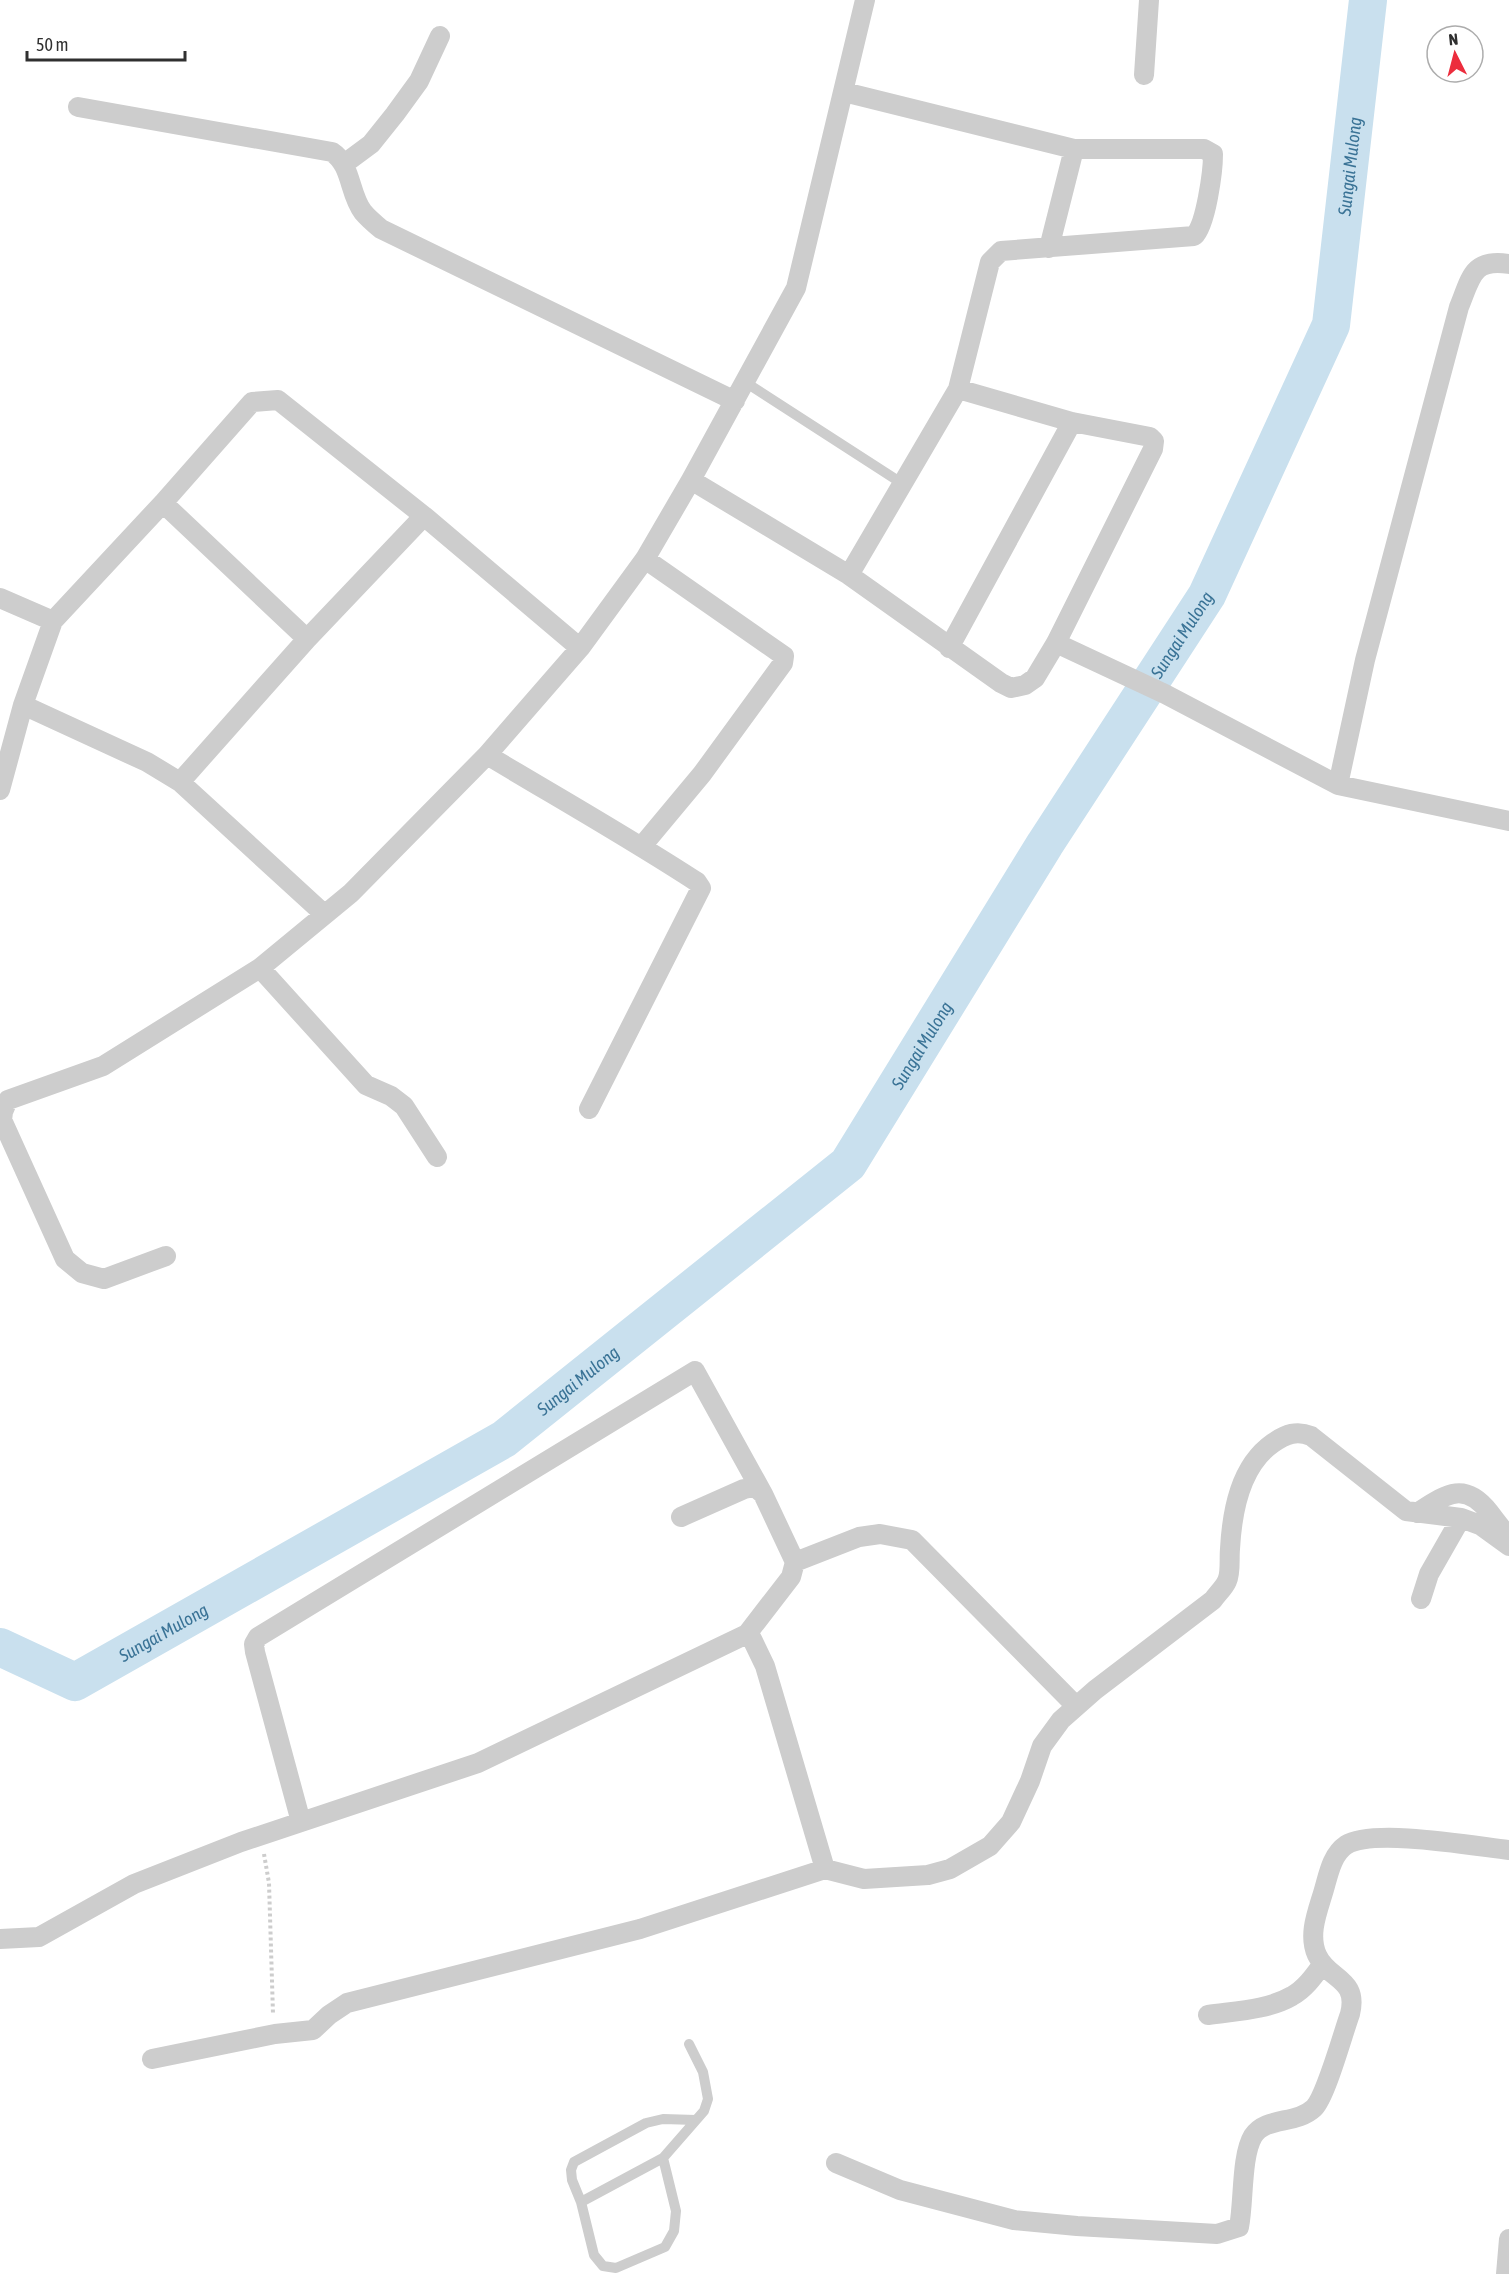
<svg xmlns="http://www.w3.org/2000/svg" width="1509" height="2274" viewBox="0 0 1509 2274" font-family="'Asap Condensed',sans-serif">
	<style>
		.lines { fill: none; stroke-linecap: round; stroke-linejoin: round }
		.river { stroke: #c9e0ee; stroke-width: 38 }
		.path { stroke: #cdcdcd; stroke-width: 4; stroke-dasharray: 3 3; stroke-linecap: butt }
		.service { stroke: #cdcdcd; stroke-width: 10 }
		.minor { stroke: #cdcdcd; stroke-width: 20 }
		.labels { text-anchor: middle; dominant-baseline: central; stroke-width: 6; stroke-linejoin: round; paint-order: stroke }
		.water-label { font-size: 18px; font-style: italic; fill: #3a7396; stroke: #fff }
	</style>
	<rect width="100%" height="100%" fill="#fff"/>
	<g class="lines">
		<path class="river" id="s1" d="M 0,1647 L 75,1682 L 504,1439 L 848,1164 L 1045,844 L 1207,595 L 1331,325 L 1368,0"/>
		<path class="path" d="M 264,1854 L 269,1883 L 273,2014"/>
		<path class="service" d="M 745,382 L 903,484
			M 663,2158 L 676,2211 L 674,2231 L 665,2247 L 616,2268 L 603,2266 L 594,2255 L 581,2202 L 572,2180 L 571,2170 L 574,2162 L 646,2123 L 663,2119 L 696,2120
			M 581,2202 L 663,2158 L 704,2111 L 708,2099 L 703,2072 L 689,2044"/>
		<path class="minor" d="M 1144,75 L 1149,0
			M 844,92 L 1074,149 L 1204,149 L 1213,154 C 1213,171 1206,225 1194,236 L 1001,251 L 990,262 L 958,389 L 849,575 L 1001,683 L 1011,688 L 1025,685 L 1035,678 L 1056,643 L 1153,449 L 1154,441 L 1150,437 L 1072,422 L 958,389
			M 78,107 L 332,152 C 352,165 349,194 363,212 C 368,218 375,224 381,229 L 735,401
			M 344,164 L 371,144 L 395,114 L 419,81 L 440,36
			M 1049,248 L 1074,149
			M 691,480 L 849,575
			M 163,503 L 307,639
			M 0,598 L 53,621 L 23,705 L 0,790
			M 53,621 L 163,503 L 252,402 L 278,400 L 424,516 L 580,648
			M 1056,643 L 1165,694 L 1338,785 L 1509,821
			M 949,648 L 1072,422
			M 23,705 L 147,762 L 180,782 L 324,914
			M 487,755 C 557,797 628,837 697,882 L 701,888 L 589,1109
			M 180,782 L 307,639 L 424,516
			M 1338,785 L 1365,660 L 1459,307 C 1471,278 1472,258 1509,264
			M 642,846 L 702,774 L 783,663 L 784,656 L 645,559
			M 260,968 L 366,1085 L 391,1096 L 404,1106 L 437,1157
			M 166,1256 L 104,1279 L 82,1273 L 65,1259 L 2,1120 L 3,1112 L 8,1100 L 103,1066 L 260,968 L 351,893 L 487,755 L 580,648 L 645,559 L 691,480 L 796,288 L 865,0
			M 1417,1513 C 1445,1495 1464,1480 1489,1512 C 1495,1520 1503,1529 1508,1538
			M 681,1517 L 744,1489 L 755,1487 L 763,1494 L 795,1562 L 791,1577 L 747,1634
			M 795,1562 L 859,1537 L 880,1534 L 912,1540 L 1076,1706
			M 1421,1599 L 1429,1574 L 1461,1518
			M 301,1822 L 255,1652 L 254,1644 L 258,1637 L 695,1371 L 763,1494
			M 0,1939 L 39,1937 L 134,1884 L 241,1842 L 478,1763 L 747,1634 L 752,1639 L 765,1666 L 825,1869
			M 1208,2015 C 1235,2011 1268,2010 1292,1996 C 1305,1989 1314,1976 1322,1965
			M 152,2059 L 275,2034 L 313,2030 L 329,2015 L 347,2003 L 640,1929 L 825,1869 L 864,1879 L 928,1875 L 950,1869 L 990,1846 L 1011,1822 L 1030,1781 L 1042,1746 L 1061,1720 L 1095,1690 L 1213,1600 C 1217,1594 1224,1588 1227,1581 C 1231,1573 1229,1559 1230,1549 C 1232,1511 1240,1466 1273,1443 C 1286,1434 1297,1430 1311,1436 L 1406,1511 L 1461,1518 L 1480,1525 L 1509,1546
			M 836,2163 L 900,2190 L 1014,2220 L 1077,2226 L 1217,2234 L 1239,2227 C 1244,2202 1241,2156 1253,2136 C 1266,2116 1296,2125 1314,2108 C 1326,2096 1343,2033 1350,2014 C 1359,1978 1328,1980 1317,1955 C 1308,1935 1317,1913 1323,1893 C 1328,1877 1331,1855 1346,1845 C 1373,1828 1474,1846 1509,1850
			M 1506,2274 L 1509,2239"/>
	</g>
	<g class="labels">
		<g class="water-label">
			<text stroke="none"><textPath href="#s1" startOffset="2146">Sungai Mulong</textPath></text>
			<text stroke="none"><textPath href="#s1" startOffset="1642">Sungai Mulong</textPath></text>
			<text stroke="none"><textPath href="#s1" startOffset="1156">Sungai Mulong</textPath></text>
			<text stroke="none"><textPath href="#s1" startOffset="670">Sungai Mulong</textPath></text>
			<text stroke="none"><textPath href="#s1" startOffset="184">Sungai Mulong</textPath></text>
		</g>
	</g>
	<g transform="translate(1455 54) rotate(354)"><circle r="28" fill="#ffffff" stroke="#acacac" stroke-width="1.5"/>
	<path d="M0-4.5L10 22L0 15L-10 22Z" fill="#ec2d3d"/>
	<text y="-9" font-size="16" font-weight="bold" text-anchor="middle" fill="#303030">N</text>
	</g>
	<path d="M27 51v9h158v-9" fill="none" stroke="#303030" stroke-width="3"/>
	<text x="36" y="51" font-size="18" fill="#303030" stroke="#ffffff" stroke-width="4.5" paint-order="stroke">50 m</text>
</svg>
